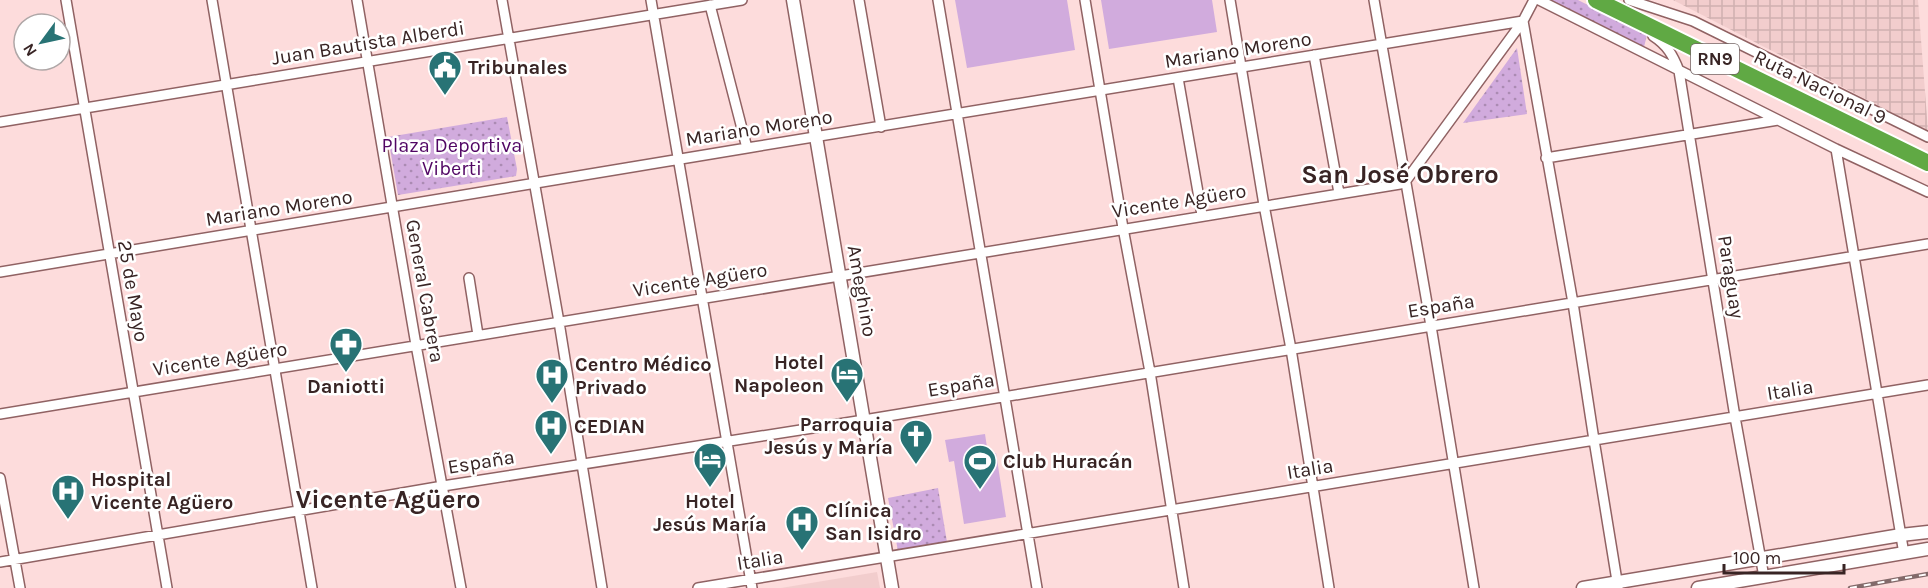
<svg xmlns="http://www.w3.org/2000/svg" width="1928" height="588" viewBox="0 0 1928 588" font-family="Karla,sans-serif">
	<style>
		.built { fill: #f2cdcd }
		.industrial { fill: url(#industrial-grid) }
		.green { fill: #d1abdd }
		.park { fill: url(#park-dots) }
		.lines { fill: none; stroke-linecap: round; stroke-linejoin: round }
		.street-casing { stroke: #906263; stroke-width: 12 }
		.secondary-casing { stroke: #906263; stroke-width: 15 }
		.highway-casing { stroke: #fff; stroke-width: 20 }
		.street { stroke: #fff; stroke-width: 9 }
		.secondary { stroke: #fff; stroke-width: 12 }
		.highway { stroke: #60a944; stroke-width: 16 }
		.rail-casing { stroke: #836a6a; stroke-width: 4.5 }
		.rail { stroke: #fff; stroke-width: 2; stroke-dasharray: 7; stroke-linecap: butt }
		.labels { text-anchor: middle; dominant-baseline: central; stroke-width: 5; stroke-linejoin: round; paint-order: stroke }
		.shield { fill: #fff; stroke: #746666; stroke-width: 1.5 }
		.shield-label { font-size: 18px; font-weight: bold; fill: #382424 }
		.street-label { font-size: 20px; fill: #382424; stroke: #fff }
		.poi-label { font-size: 20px; font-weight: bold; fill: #382424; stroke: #fff; text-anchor: start }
		.park-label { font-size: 20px; fill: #510664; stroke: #fff }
		.district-label { font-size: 26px; font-weight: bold; fill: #382424; stroke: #fff }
	</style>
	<defs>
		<pattern id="industrial-grid" width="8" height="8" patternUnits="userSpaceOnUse" patternTransform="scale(1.5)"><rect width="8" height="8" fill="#f2cdcd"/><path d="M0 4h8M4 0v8" fill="none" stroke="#d0b0b0"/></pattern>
		<pattern id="park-dots" width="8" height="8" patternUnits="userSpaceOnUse" patternTransform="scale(1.5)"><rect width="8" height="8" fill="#d1abdd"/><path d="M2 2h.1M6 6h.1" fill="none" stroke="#ab8bb3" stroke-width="1.8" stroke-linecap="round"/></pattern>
	</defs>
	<rect width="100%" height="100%" fill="#fddcdc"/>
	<path class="built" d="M 877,572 L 880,588 L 781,588 Z"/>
	<path class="industrial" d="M 1673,0 L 1918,0 L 1928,131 Z"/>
	<path class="green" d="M 955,0 L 1067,0 L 1075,50 L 967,68 Z
		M 1101,0 L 1212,0 L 1217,32 L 1109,49 Z
		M 985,434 L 988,454 L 996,453 L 1006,517 L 964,524 L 954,461 L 949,462 L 945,440 Z"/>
	<path class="park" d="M 1551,0 L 1578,0 L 1647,35 L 1644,47 Z
		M 1517,48 L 1527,114 L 1463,123 Z
		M 507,117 L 517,169 L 516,176 L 398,195 L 388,137 Z
		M 938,488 L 947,542 L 898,551 L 888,498 Z"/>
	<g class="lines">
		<defs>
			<path id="street" d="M 66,0 L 167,588
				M 212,0 L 312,588
				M 357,0 L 416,345 L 461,588
				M 502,0 L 559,322 L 602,588
				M 651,0 L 752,588
				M 859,0 L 881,127
				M 938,0 L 1037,588
				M 1085,0 L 1123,228 L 1150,372 L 1184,588
				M 1230,0 L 1264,205 L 1291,349 L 1329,588
				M 1374,0 L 1431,326 L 1474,588
				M 1539,0 L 1836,149 L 1928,192
				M 1629,0 L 1693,21 L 1928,137
				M 710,5 L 747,148
				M 1523,21 L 1573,303 L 1594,440 L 1618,587
				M 1653,36 C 1667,45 1673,55 1679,71 L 1735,417 L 1764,577
				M 1314,55 L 1339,193
				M 1178,78 L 1202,215
				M 0,122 L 742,0
				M 1836,149 L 1904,554
				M 1546,158 L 1778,120
				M 0,272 L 747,148 L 1523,21
				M 469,278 L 478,335
				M 0,414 L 1400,184 L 1405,182 L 1523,21 L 1534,0
				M 0,478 L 20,588
				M 0,562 L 443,486 L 864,420 L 1928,244
				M 698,588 L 1928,385"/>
			<path id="secondary" d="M 793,0 L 892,588
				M 1583,588 L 1901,535 L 1928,532
				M 1698,588 L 1928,549"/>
			<path id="highway" d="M 1596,0 L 1928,163"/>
		</defs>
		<use href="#street" class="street-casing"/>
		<use href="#secondary" class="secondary-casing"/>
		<use href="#highway" class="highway-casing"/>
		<use href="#street" class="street"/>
		<use href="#secondary" class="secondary"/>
		<use href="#highway" class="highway"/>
		<defs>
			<path id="rail" d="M 1850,588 L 1928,574"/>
		</defs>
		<use href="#rail" class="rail-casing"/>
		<use href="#rail" class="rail"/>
	</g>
	<defs>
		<symbol id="civic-pin" viewBox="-11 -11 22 30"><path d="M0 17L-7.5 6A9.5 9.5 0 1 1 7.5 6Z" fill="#287375" stroke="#fff"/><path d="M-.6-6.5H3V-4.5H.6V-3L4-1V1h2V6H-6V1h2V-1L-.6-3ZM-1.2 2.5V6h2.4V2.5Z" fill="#fff"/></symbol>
		<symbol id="pharmacy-pin" viewBox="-11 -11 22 30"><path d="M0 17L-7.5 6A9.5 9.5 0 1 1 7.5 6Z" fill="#287375" stroke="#fff"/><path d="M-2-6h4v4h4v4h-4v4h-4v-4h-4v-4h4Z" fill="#fff"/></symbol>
		<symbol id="hotel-pin" viewBox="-11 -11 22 30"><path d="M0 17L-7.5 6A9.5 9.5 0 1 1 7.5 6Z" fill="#287375" stroke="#fff"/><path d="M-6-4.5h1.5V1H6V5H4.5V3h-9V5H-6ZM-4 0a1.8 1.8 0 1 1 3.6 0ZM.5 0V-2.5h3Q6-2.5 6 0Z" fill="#fff"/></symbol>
		<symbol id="hospital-pin" viewBox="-11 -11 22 30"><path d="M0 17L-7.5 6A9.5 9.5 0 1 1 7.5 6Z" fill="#287375" stroke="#fff"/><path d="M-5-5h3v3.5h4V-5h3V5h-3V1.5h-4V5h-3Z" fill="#fff"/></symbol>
		<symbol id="church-pin" viewBox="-11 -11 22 30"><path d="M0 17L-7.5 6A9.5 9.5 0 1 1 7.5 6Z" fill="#287375" stroke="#fff"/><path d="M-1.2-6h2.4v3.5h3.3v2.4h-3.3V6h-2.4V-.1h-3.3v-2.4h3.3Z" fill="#fff"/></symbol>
		<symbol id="stadium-pin" viewBox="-11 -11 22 30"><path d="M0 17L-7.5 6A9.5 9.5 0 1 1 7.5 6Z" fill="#287375" stroke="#fff"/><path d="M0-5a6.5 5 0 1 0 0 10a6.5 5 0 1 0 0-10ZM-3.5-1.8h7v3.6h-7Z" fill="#fff"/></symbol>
	</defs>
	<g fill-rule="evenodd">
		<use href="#civic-pin" x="426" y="48" width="38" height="52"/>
		<use href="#pharmacy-pin" x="327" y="325" width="38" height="52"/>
		<use href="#hotel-pin" x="828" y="355" width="38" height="52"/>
		<use href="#hospital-pin" x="533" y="356" width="38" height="52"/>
		<use href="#hospital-pin" x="532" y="407" width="38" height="52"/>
		<use href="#church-pin" x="897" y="417" width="38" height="52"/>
		<use href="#hotel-pin" x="691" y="440" width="38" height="52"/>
		<use href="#stadium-pin" x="961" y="442" width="38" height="52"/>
		<use href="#hospital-pin" x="49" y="472" width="38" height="52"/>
		<use href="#hospital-pin" x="783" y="503" width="38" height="52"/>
	</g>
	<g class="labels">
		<rect class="shield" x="1691" y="44" width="48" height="30" rx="4.5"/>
		<g class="shield-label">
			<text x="1715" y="59">RN9</text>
		</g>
		<g class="street-label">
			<text transform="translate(368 43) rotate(-9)">Juan Bautista Alberdi</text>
			<text transform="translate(1238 50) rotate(-9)">Mariano Moreno</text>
			<text transform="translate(1820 87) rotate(26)">Ruta Nacional 9</text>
			<text transform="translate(759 128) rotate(-9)">Mariano Moreno</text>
			<text transform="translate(1179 201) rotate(-9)">Vicente Agüero</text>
			<text transform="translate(279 208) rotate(-9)">Mariano Moreno</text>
			<text transform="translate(1731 277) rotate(81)">Paraguay</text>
			<text transform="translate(700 280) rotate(-9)">Vicente Agüero</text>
			<text transform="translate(133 291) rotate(80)">25 de Mayo</text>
			<text transform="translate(425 291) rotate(80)">General Cabrera</text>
			<text transform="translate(862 291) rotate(80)">Ameghino</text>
			<text transform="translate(1441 306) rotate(-9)">España</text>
			<text transform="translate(220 359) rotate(-9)">Vicente Agüero</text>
			<text transform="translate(961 385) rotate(-9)">España</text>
			<text transform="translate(1790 390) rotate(-9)">Italia</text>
			<text transform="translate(481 462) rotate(-9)">España</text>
			<text transform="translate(1310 469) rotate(-9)">Italia</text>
			<text transform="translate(760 560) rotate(-9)">Italia</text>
		</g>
		<g class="poi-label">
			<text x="468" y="67">Tribunales</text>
			<text x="824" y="362" text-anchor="end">Hotel<tspan x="824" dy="23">Napoleon</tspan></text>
			<text x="575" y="364">Centro Médico<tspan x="575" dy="23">Privado</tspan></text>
			<text x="346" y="386" text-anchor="middle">Daniotti</text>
			<text x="893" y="424" text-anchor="end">Parroquia<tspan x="893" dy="23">Jesús y María</tspan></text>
			<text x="574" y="426">CEDIAN</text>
			<text x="1003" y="461">Club Huracán</text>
			<text x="91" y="479">Hospital<tspan x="91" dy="23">Vicente Agüero</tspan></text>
			<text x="710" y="501" text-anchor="middle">Hotel<tspan x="710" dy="23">Jesús María</tspan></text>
			<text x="825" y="510">Clínica<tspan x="825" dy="23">San Isidro</tspan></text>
		</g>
		<g class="park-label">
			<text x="452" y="145">Plaza Deportiva<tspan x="452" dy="23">Viberti</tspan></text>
		</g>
		<g class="district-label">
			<text x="1400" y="174">San José Obrero</text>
			<text x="388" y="499">Vicente Agüero</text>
		</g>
	</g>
	<g transform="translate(42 42) rotate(237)"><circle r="28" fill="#ffffff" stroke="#afa7a7" stroke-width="1.5"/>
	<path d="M0-4.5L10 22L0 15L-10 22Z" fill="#287375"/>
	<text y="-9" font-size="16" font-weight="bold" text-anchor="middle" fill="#382424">N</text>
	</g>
	<path d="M1724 564v9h120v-9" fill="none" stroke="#382424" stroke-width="3"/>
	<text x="1733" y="564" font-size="18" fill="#382424" stroke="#ffffff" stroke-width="4.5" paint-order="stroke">100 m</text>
</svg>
